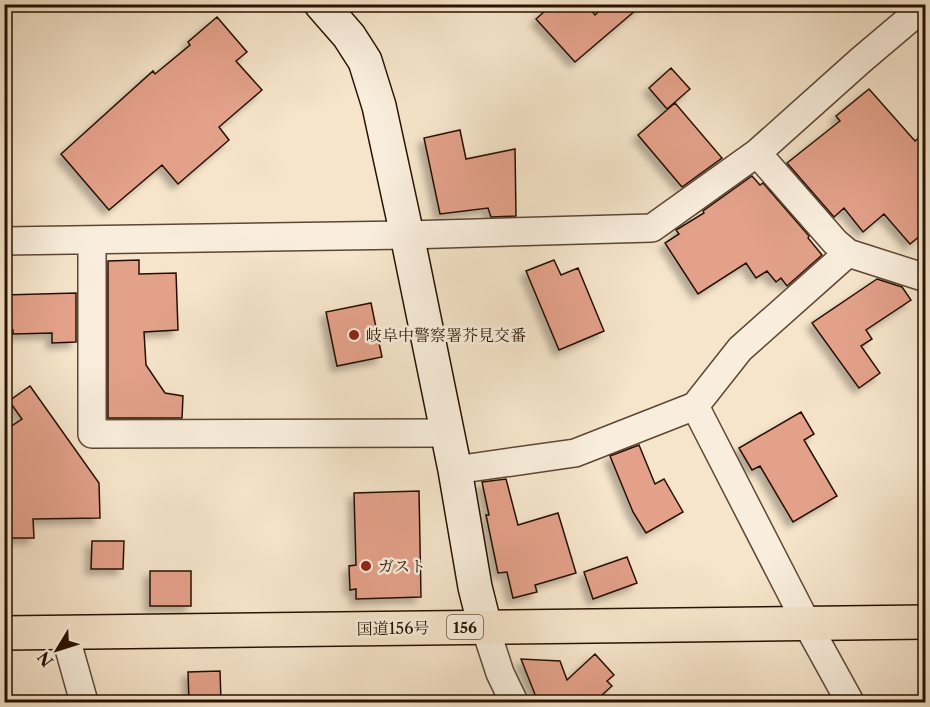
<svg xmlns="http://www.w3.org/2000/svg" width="930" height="707" viewBox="0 0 930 707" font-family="'Libre Caslon Text','Noto Serif JP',serif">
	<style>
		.building { fill: #e3a18a; stroke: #281101; stroke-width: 1.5; filter: url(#shadow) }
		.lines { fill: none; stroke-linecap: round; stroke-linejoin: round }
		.street-casing { stroke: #5c4634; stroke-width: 30 }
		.secondary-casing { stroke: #281101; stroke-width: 36 }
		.highway-casing { stroke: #281101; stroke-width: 36 }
		.street { stroke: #f9eedd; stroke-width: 27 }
		.secondary { stroke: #f9eedd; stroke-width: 33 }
		.highway { stroke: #f6e5cb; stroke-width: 33 }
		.poi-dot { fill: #8f2418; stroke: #f9eedd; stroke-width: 2 }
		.labels { text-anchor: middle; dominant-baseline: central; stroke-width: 5; stroke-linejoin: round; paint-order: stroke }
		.shield { fill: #f9eedd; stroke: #675343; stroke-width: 1.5 }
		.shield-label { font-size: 15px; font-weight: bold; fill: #281101 }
		.poi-label { font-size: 16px; fill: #281101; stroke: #f9eedd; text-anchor: start }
		.street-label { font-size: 16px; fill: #281101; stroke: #f9eedd }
	</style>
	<defs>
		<filter id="shadow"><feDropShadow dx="-5.5" dy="5.5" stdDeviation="3" flood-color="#0004"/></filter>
	</defs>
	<rect width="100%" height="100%" fill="#f6e5cb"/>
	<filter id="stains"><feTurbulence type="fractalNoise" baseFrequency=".00333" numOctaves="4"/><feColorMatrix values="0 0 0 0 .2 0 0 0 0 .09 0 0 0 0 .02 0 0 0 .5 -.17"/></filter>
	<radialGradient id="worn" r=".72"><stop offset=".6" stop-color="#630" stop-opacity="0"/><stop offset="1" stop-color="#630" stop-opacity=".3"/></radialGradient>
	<path class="building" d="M 553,4 L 586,4 L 595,15 L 607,4 L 643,4 L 575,62 L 536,19 Z
		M 217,17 L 247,52 L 236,61 L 262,90 L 219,127 L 229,140 L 178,184 L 162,165 L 109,210 L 61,154 L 153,71 L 155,74 L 190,45 L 188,42 Z
		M 671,68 L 690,89 L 667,109 L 649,88 Z
		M 869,89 L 915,141 L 926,132 L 926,231 L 910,244 L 884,214 L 863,232 L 844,208 L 834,217 L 787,163 L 840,121 L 836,116 Z
		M 675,103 L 722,158 L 682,187 L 638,135 Z
		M 460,130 L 466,159 L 515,149 L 516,216 L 491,217 L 488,208 L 440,214 L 424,138 Z
		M 752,176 L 760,185 L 763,183 L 809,236 L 808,238 L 822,255 L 787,286 L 781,278 L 776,282 L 767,271 L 756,278 L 746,263 L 698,294 L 665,243 L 679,234 L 676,230 L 704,213 L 703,211 Z
		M 139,260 L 139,274 L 176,273 L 178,330 L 144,332 L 146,365 L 165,393 L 183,396 L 182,418 L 108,418 L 108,261 Z
		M 554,260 L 561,275 L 578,268 L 604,331 L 559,350 L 526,271 Z
		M 877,279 L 902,287 L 911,300 L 866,330 L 872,339 L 861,346 L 880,373 L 859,388 L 812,323 Z
		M 76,293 L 76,342 L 52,343 L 52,333 L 13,334 L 13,330 L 4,331 L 4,295 Z
		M 371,303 L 382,357 L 337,366 L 326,312 Z
		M 30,386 L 99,483 L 100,518 L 33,519 L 34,538 L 5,538 L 4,431 L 22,419 L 9,401 Z
		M 801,412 L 814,434 L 804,440 L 837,496 L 793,522 L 760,466 L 752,470 L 739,448 Z
		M 639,445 L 655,484 L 664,479 L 683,512 L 646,533 L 633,512 L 610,456 Z
		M 506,479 L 518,525 L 558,513 L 576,573 L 535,585 L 537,592 L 513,598 L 507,572 L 498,573 L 486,515 L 489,515 L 482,482 Z
		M 419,491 L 421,597 L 356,599 L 356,589 L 350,590 L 349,566 L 356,565 L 354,493 Z
		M 92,541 L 124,541 L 123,569 L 91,569 Z
		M 627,557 L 637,583 L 593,599 L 584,572 Z
		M 150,571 L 191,571 L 191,606 L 150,606 Z
		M 595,654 L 614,675 L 607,681 L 612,686 L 594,702 L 538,702 L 521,659 L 560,661 L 567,680 Z
		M 220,671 L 221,702 L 189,702 L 188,672 Z"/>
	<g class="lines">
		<defs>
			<path id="street" d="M 757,153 L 835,242 L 848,253 L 926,278
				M 4,241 L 407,235 L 652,228 L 757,153 L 861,60 L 926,5
				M 92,241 L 92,434 L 448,433
				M 695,406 L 740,349 L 848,253
				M 455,470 L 575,453 L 695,406 L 807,624 L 850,702
				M 485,627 L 500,673 L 514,702
				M 64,631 L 84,702"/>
			<path id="secondary" d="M 321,4 L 349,36 L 365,61 L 379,106 L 407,235 L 455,470 L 475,587 L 485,627"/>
			<path id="highway" d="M 4,633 L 926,622"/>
		</defs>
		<use href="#street" class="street-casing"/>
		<use href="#secondary" class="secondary-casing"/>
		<use href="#highway" class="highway-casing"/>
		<use href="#street" class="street"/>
		<use href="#secondary" class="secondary"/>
		<use href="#highway" class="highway"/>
	</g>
	<g class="poi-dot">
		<circle cx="354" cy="335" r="6"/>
		<circle cx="366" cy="566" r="6"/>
	</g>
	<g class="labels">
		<rect class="shield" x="447" y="615" width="36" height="24" rx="4.5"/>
		<g class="shield-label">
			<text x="465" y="627">156</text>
		</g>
		<g class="poi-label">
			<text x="366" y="335">岐阜中警察署芥見交番</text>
			<text x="378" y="566">ガスト</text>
		</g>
		<g class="street-label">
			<text transform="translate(393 628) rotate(-1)">国道156号</text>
		</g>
	</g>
	<rect width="930" height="707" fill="none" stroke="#f6e5cb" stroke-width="24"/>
	<rect x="6" y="6" width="918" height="695" fill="none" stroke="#281101" stroke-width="3"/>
	<rect x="12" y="12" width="906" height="683" fill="none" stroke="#281101" stroke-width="1.5"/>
	<g transform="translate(57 650) rotate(232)" stroke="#f9eedd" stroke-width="4.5" paint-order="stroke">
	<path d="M0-4.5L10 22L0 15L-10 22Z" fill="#281101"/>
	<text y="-9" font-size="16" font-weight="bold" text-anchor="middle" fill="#281101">N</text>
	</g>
	<rect width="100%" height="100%" filter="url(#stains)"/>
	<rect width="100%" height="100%" fill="url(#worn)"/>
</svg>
